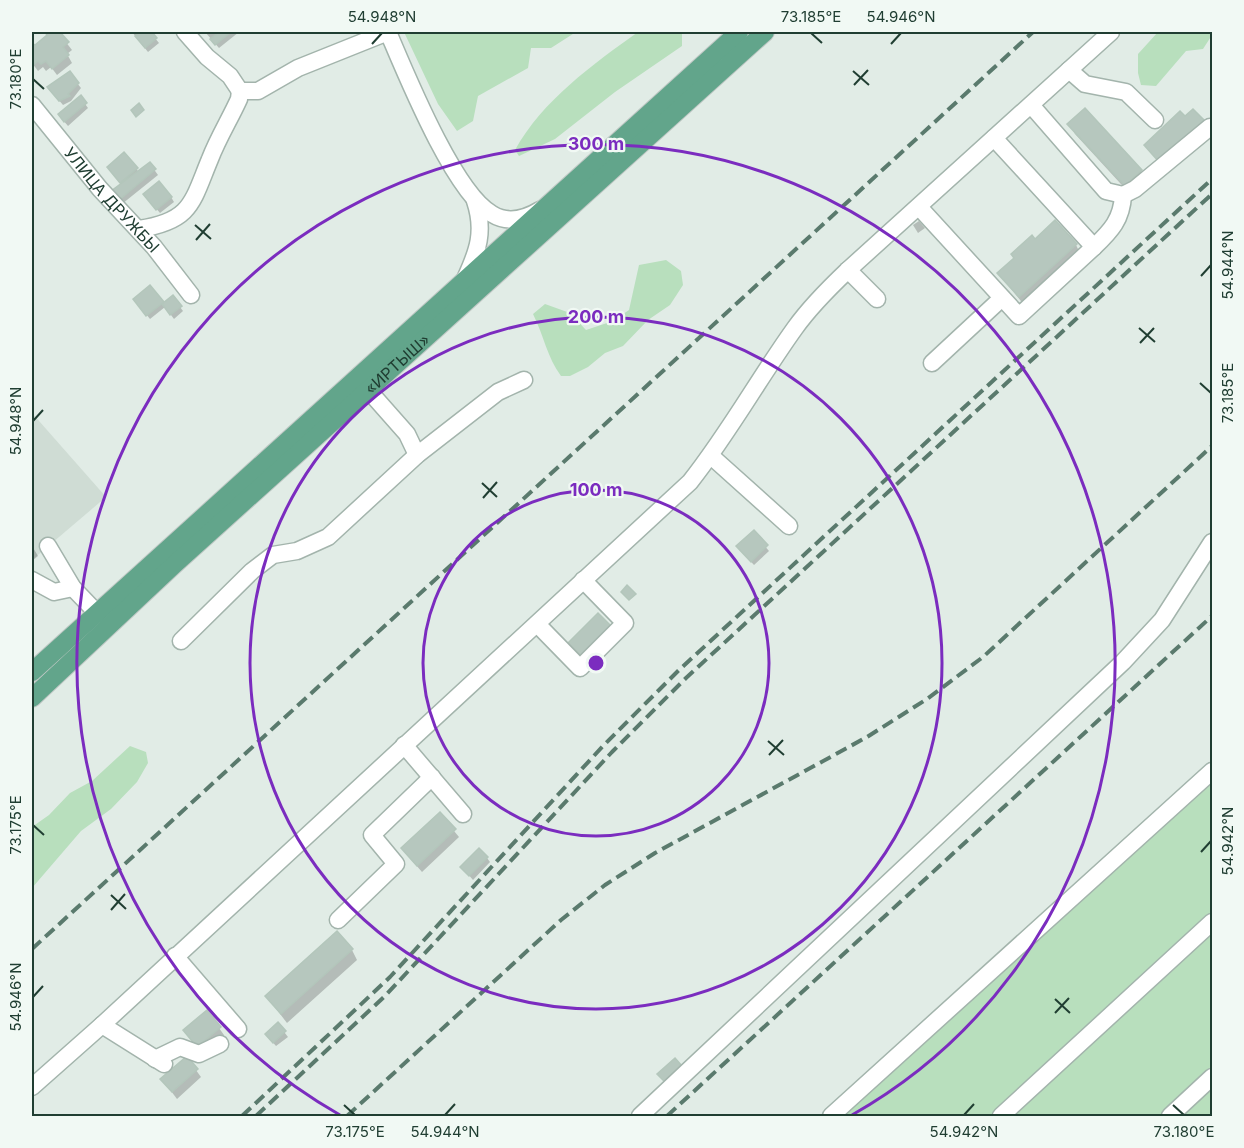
<svg xmlns="http://www.w3.org/2000/svg" width="1244" height="1148" viewBox="0 0 1244 1148" font-family="Inter,sans-serif">
	<style>
		.built { fill: #cfdcd4 }
		.green { fill: #b8dfbd }
		.shadow { fill: #0003 }
		.building { fill: #b6c7be; stroke: #b3c6bb; stroke-width: 1.5 }
		.lines { fill: none; stroke-linecap: round; stroke-linejoin: round }
		.minor-casing { stroke: #a3b4ac; stroke-width: 19 }
		.major-casing { stroke: #c1c9c6; stroke-width: 20 }
		.minor { stroke: #fff; stroke-width: 16 }
		.major { stroke: #62a58b; stroke-width: 18 }
		.rail { stroke: #5a7a6d; stroke-width: 4; stroke-dasharray: 12 6; stroke-linecap: butt }
		.ticks { fill: none; stroke: #203e32; stroke-width: 2 }
		.ring { fill: none; stroke: #7b2cbf; stroke-width: 3 }
		.labels { text-anchor: middle; dominant-baseline: central; stroke-width: 4.5; stroke-linejoin: round; paint-order: stroke }
		.street-label { font-size: 16px; fill: #203e32; stroke: #f1f9f4 }
		.centre { fill: #7b2cbf; stroke: #f1f9f4; stroke-width: 3 }
		.ring-label { font-size: 18px; text-anchor: middle; font-weight: bold; fill: #7b2cbf; stroke: #f1f9f4; stroke-width: 4.5; stroke-linejoin: round; paint-order: stroke }
		.neatline { fill: none; stroke: #203e32; stroke-width: 2 }
		.ticks-label { font-size: 15px; text-anchor: middle; fill: #203e32 }
	</style>
	<rect width="100%" height="100%" fill="#e1ece6"/>
	<path class="built" d="M 32,413 L 106,497 L 32,560 Z"/>
	<path class="green" d="M 404,32 L 576,32 L 551,48 L 531,48 L 528,68 L 478,96 L 473,121 L 457,131 L 438,104 Z
		M 638,32 L 682,32 L 682,46 L 615,92 L 555,139 L 519,156 L 515,150 C 543,100 592,65 638,32 Z
		M 1158,32 L 1211,32 L 1212,35 L 1203,49 L 1186,51 L 1156,86 L 1141,85 L 1138,73 L 1138,54 Z
		M 666,260 L 681,271 L 683,285 L 670,305 L 648,320 L 623,346 L 605,353 L 588,367 L 570,376 L 561,376 C 547,357 544,336 533,314 L 545,304 L 570,313 L 586,330 L 613,321 L 629,310 L 639,265 Z
		M 130,746 L 146,752 L 148,763 L 137,782 L 111,809 L 81,831 L 32,888 L 32,827 L 49,815 L 70,793 L 92,781 Z
		M 1212,776 L 1212,1116 L 841,1116 Z"/>
	<path class="shadow" d="M 47,32 L 58,32 L 72,50 L 67,54 L 72,63 L 57,75 L 51,67 L 46,71 L 43,67 L 38,71 L 32,63 L 32,45 L 35,47 L 49,35 Z
		M 132,32 L 150,32 L 159,43 L 148,52 Z
		M 205,32 L 239,32 L 219,48 Z
		M 69,73 L 81,88 L 71,101 L 63,105 L 52,92 Z
		M 80,97 L 88,108 L 68,126 L 62,119 Z
		M 1069,124 L 1141,171 L 1146,181 L 1131,195 L 1075,134 Z
		M 150,164 L 158,175 L 122,204 L 116,196 L 122,185 L 111,171 L 137,169 L 138,172 Z
		M 171,197 L 174,202 L 160,213 L 148,199 Z
		M 919,221 L 925,228 L 918,233 L 913,225 Z
		M 1035,241 L 1076,245 L 1081,255 L 1025,306 L 999,274 Z
		M 150,287 L 163,305 L 180,307 L 183,311 L 174,319 L 165,307 L 150,319 L 137,303 Z
		M 753,532 L 769,551 L 754,565 L 741,551 Z
		M 32,546 L 38,556 L 32,561 Z
		M 440,814 L 459,837 L 422,872 L 402,849 Z
		M 487,858 L 490,862 L 473,880 L 462,867 Z
		M 352,950 L 357,960 L 287,1023 L 267,997 Z
		M 278,1024 L 288,1037 L 276,1046 L 269,1038 Z
		M 219,1028 L 224,1035 L 202,1053 L 185,1031 Z
		M 187,1058 L 201,1077 L 177,1099 L 162,1079 Z"/>
	<path class="building" d="M 45,32 L 60,32 L 69,42 L 63,47 L 69,55 L 52,69 L 46,61 L 41,64 L 38,61 L 33,65 L 32,63 L 32,43 L 35,45 L 47,35 Z
		M 140,32 L 152,32 L 157,38 L 145,48 L 135,36 Z
		M 219,32 L 231,32 L 215,45 L 210,39 Z
		M 70,71 L 79,83 L 68,94 L 70,96 L 59,101 L 47,87 Z
		M 81,95 L 87,103 L 64,122 L 58,114 Z
		M 139,103 L 144,110 L 136,117 L 131,110 Z
		M 1085,108 L 1142,170 L 1125,186 L 1067,124 Z
		M 1193,109 L 1204,120 L 1159,162 L 1144,145 L 1180,111 L 1185,116 Z
		M 124,152 L 138,168 L 120,183 L 107,167 Z
		M 150,162 L 156,169 L 119,200 L 111,191 Z
		M 159,181 L 172,197 L 156,210 L 143,194 Z
		M 1055,220 L 1077,244 L 1019,297 L 997,273 L 1014,258 L 1011,254 L 1032,235 L 1035,239 Z
		M 150,285 L 164,302 L 146,316 L 133,299 Z
		M 173,295 L 182,306 L 170,315 L 162,304 Z
		M 754,530 L 768,545 L 751,562 L 736,546 Z
		M 627,585 L 636,594 L 629,600 L 621,592 Z
		M 598,613 L 614,629 L 582,659 L 567,644 Z
		M 440,812 L 456,829 L 417,866 L 401,848 Z
		M 479,848 L 488,857 L 469,876 L 460,867 Z
		M 337,931 L 353,949 L 281,1014 L 265,996 Z
		M 207,1010 L 221,1027 L 197,1047 L 183,1030 Z
		M 278,1022 L 286,1031 L 273,1043 L 265,1034 Z
		M 187,1056 L 198,1069 L 172,1092 L 160,1079 Z
		M 675,1058 L 682,1066 L 665,1082 L 657,1074 Z"/>
	<g class="lines">
		<defs>
			<g id="minor">
				<path d="M 185,32 L 207,57 L 230,76 L 240,91"/>
				<path d="M 388,32 C 406,74 454,193 492,214 C 508,224 525,219 540,210"/>
				<path d="M 1069,70 L 1085,84 L 1126,92 L 1155,120"/>
				<path d="M 240,91 L 258,91 L 298,68 L 388,32"/>
				<path id="s1" d="M 32,105 L 100,189 L 154,247 L 191,295"/>
				<path d="M 1031,105 L 1106,191 L 1123,195 L 1135,189 L 1210,127"/>
				<path d="M 994,138 L 1094,247 C 1111,231 1122,219 1123,195"/>
				<path d="M 919,207 L 1019,316 L 1094,247"/>
				<path d="M 139,229 C 192,221 192,202 210,159 C 218,138 230,119 239,99 L 240,91"/>
				<path d="M 848,270 L 877,299"/>
				<path d="M 465,279 C 478,251 485,231 475,201"/>
				<path d="M 932,363 L 1002,298"/>
				<path d="M 369,391 L 407,434 L 417,455"/>
				<path d="M 711,456 L 789,526"/>
				<path d="M 48,546 L 73,588 L 97,613"/>
				<path d="M 32,580 L 54,592 L 73,588"/>
				<path d="M 537,624 L 580,668 L 625,623 L 583,580"/>
				<path d="M 181,641 L 252,571 L 273,555 L 297,551 L 328,537 L 417,455 L 498,392 L 524,380"/>
				<path d="M 404,745 L 463,814"/>
				<path d="M 338,920 L 396,864 L 372,835 L 432,777"/>
				<path d="M 175,956 L 238,1029"/>
				<path d="M 102,1025 L 164,1064"/>
				<path d="M 155,1059 L 180,1047 L 199,1054 L 220,1044"/>
				<path d="M 32,1087 L 102,1025 L 690,482 C 729,433 759,378 795,328 C 810,307 829,288 848,270 L 1111,32"/>
				<path d="M 640,1116 L 1123,662 L 1162,620 L 1212,542"/>
				<path d="M 831,1116 L 1212,771"/>
				<path d="M 1001,1116 L 1212,922"/>
				<path d="M 1170,1116 L 1212,1077"/>
			</g>
			<g id="major">
				<path d="M 32,672 L 739,32"/>
				<path id="s2" d="M 32,698 L 175,564 L 765,32"/>
			</g>
		</defs>
		<use href="#minor" class="minor-casing"/>
		<use href="#major" class="major-casing"/>
		<use href="#minor" class="minor"/>
		<use href="#major" class="major"/>
		<path class="rail" d="M 32,949 L 1033,32
			M 242,1116 L 390,977 L 603,746 L 679,670 L 1212,179
			M 256,1116 L 385,996 L 612,752 L 686,678 L 1212,194
			M 347,1116 L 561,920 L 605,885 L 655,853 L 867,737 L 927,699 L 983,657 L 1212,446
			M 667,1116 L 1212,616"/>
	</g>
	<path class="ticks" d="M 811,33 L 822,43M 372,44 L 382,33M 891,44 L 901,33M 853,71 L 869,85M 33,79 L 44,89M 854,85 L 868,70M 195,225 L 211,239M 196,240 L 210,224M 1201,276 L 1211,265M 1139,328 L 1155,342M 1140,343 L 1154,328M 1200,383 L 1211,393M 33,421 L 43,410M 482,483 L 497,497M 483,498 L 497,482M 768,741 L 784,755M 769,755 L 783,740M 33,825 L 44,835M 1201,852 L 1211,841M 111,895 L 126,909M 111,910 L 125,894M 33,997 L 43,986M 1055,999 L 1070,1013M 1055,1013 L 1069,998M 344,1105 L 355,1115M 1173,1105 L 1184,1115M 445,1115 L 455,1104M 964,1115 L 974,1104"/>
	<g class="ring">
		<circle cx="596" cy="663" r="173"/>
		<circle cx="596" cy="663" r="346"/>
		<path d="M340 1115A519 519 0 1 1 852 1115"/>
	</g>
	<g class="labels">
		<g class="street-label">
			<text stroke="none"><textPath href="#s1" startOffset="124">УЛИЦА ДРУЖБЫ</textPath></text>
			<text stroke="none"><textPath href="#s2" startOffset="495">«ИРТЫШ»</textPath></text>
		</g>
	</g>
	<circle cx="596" cy="663" r="9" class="centre"/>
	<g class="ring-label">
		<text x="596" y="150">300 m</text>
		<text x="596" y="323">200 m</text>
		<text x="596" y="496">100 m</text>
	</g>
	<rect width="1244" height="1148" fill="none" stroke="#f1f9f4" stroke-width="66"/>
	<rect x="33" y="33" width="1178" height="1082" class="neatline"/>
	<g class="ticks-label">
		<text x="382" y="22">54.948°N</text>
		<text x="811" y="22">73.185°E</text>
		<text x="901" y="22">54.946°N</text>
		<text transform="translate(16 79) rotate(-90)" y="5">73.180°E</text>
		<text transform="translate(1228 265) rotate(-90)" y="5">54.944°N</text>
		<text transform="translate(1228 393) rotate(-90)" y="5">73.185°E</text>
		<text transform="translate(16 421) rotate(-90)" y="5">54.948°N</text>
		<text transform="translate(16 825) rotate(-90)" y="5">73.175°E</text>
		<text transform="translate(1228 841) rotate(-90)" y="5">54.942°N</text>
		<text transform="translate(16 997) rotate(-90)" y="5">54.946°N</text>
		<text x="355" y="1137">73.175°E</text>
		<text x="445" y="1137">54.944°N</text>
		<text x="964" y="1137">54.942°N</text>
		<text x="1184" y="1137">73.180°E</text>
	</g>
</svg>
